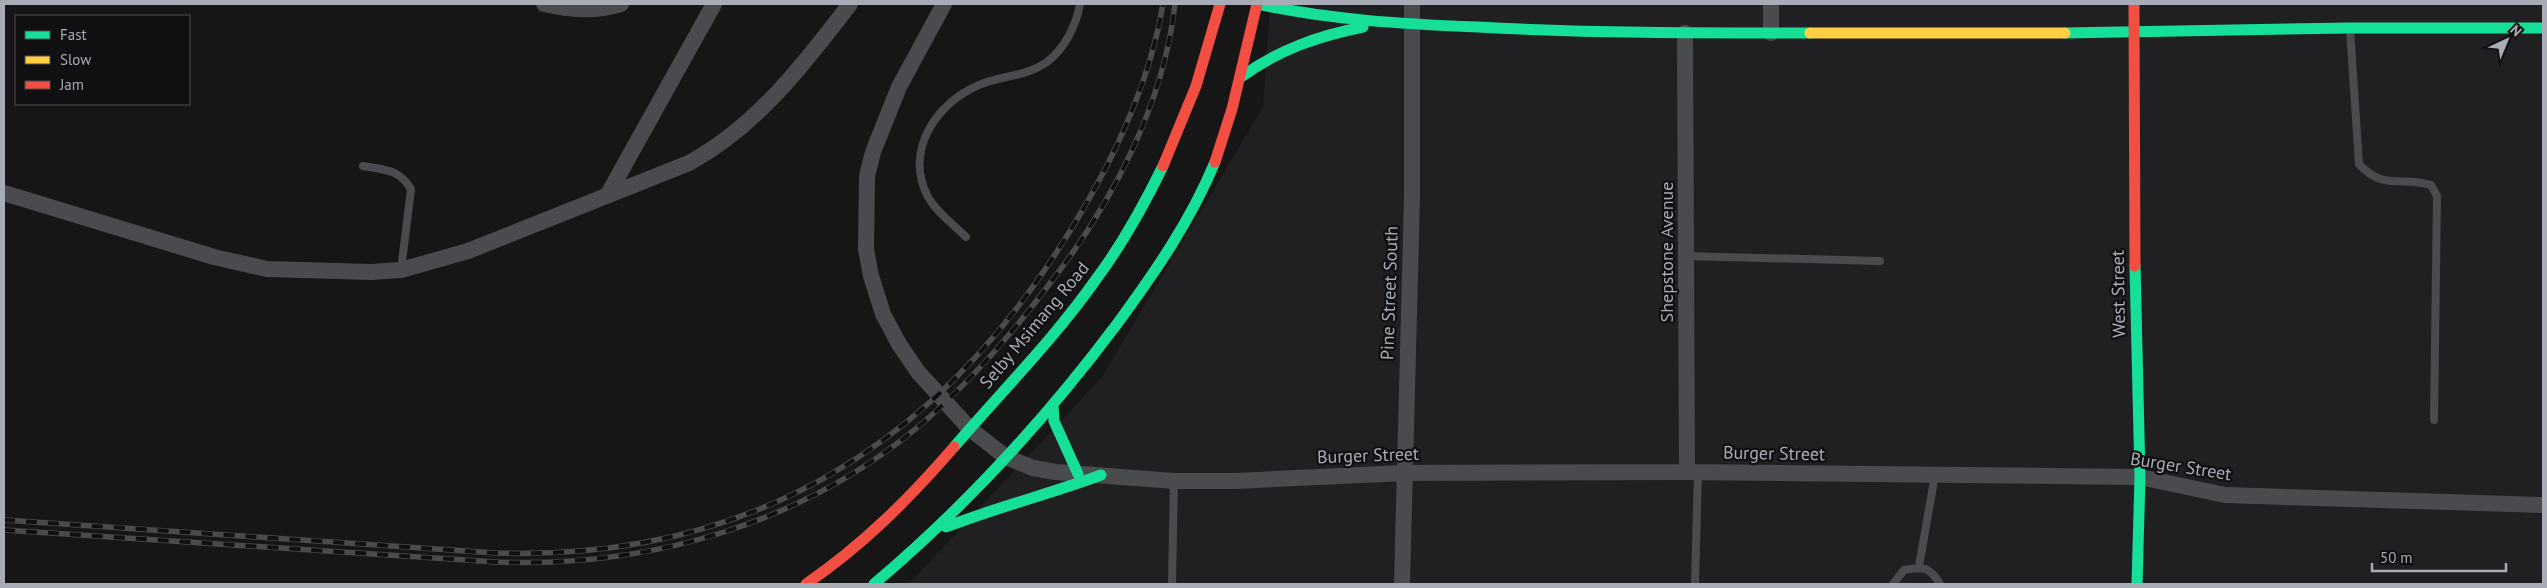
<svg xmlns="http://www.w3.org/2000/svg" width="2547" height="588" viewBox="0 0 2547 588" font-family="'PT Sans',sans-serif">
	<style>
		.built { fill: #202022 }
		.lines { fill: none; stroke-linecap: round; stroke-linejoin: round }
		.lane { stroke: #4a4b4f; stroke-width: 8 }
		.street { stroke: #4a4b4f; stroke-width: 16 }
		.fast { stroke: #16e098; stroke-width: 11 }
		.slow { stroke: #ffcf43; stroke-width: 11 }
		.jam { stroke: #f24e42; stroke-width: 11 }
		.rail-casing { stroke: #4a4b4d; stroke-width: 5.5 }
		.rail { stroke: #101012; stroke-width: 4; stroke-dasharray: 11; stroke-linecap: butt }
		.labels { text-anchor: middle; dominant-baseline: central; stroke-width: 4.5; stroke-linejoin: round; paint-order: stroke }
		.street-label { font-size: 18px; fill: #a8acb6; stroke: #101012 }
	</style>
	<rect width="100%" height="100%" fill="#161616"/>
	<path class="built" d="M 1270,4 L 2543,4 L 2543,584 L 909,584 L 1102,377 L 1263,107 Z"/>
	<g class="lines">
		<path class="lane" d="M 2350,30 L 2359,164 C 2383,191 2402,176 2431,185 L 2437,196 L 2434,420
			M 363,166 C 385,170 399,169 411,189 L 401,270
			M 966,237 C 954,225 935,211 927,195 C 905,150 936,103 979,85 C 1002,75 1026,77 1047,62 C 1065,48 1076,26 1080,4
			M 1686,256 L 1880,261
			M 1919,566 L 1935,475
			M 1172,584 L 1174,481
			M 1695,584 L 1698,472
			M 1893,584 L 1904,570 C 1923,566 1930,567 1940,584"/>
		<path class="street" d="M 544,4 C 571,10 594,12 621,4
			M 944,4 L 899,87 L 873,152 L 867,176 L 866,249 L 871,276 L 883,314 L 899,344 L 918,372 L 970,429 L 1006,457 L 1033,468 L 1056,472 L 1174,481 L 1235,481 L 1404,473 L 1687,472 L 2140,477 L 2225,495 L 2543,505
			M 1771,4 L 1771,33
			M 1685,33 L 1687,472
			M 4,193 L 214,257 L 267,269 L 371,272 L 401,270 L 468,251 L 689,163 C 756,127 804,64 850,4
			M 607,196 L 714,4
			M 1402,584 L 1412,197 L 1412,4"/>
		<path class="fast" d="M 1257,4 C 1330,20 1403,24 1478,27 C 1589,33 1699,33 1810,33
			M 2065,33 L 2350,28 L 2543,28
			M 1241,77 C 1278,50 1318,36 1363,27
			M 2135,266 L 2140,477 L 2137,584
			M 1053,405 L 1054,421 L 1078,474
			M 954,447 C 1002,391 1055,338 1097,278 C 1123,243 1144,205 1163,166
			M 946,527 C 997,507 1050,494 1101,475
			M 874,584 C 965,507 1045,420 1117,324 C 1155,272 1190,222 1215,162"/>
		<path class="slow" d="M 1810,33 L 2065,33"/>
		<path class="jam" d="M 2134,4 L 2135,266
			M 1215,162 L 1232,109 L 1257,4
			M 1163,166 L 1196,86 L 1220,4
			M 806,584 C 863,545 909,499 954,447"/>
		<defs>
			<path id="rail" d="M 4,520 L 496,553 C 752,561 942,443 1073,226 C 1114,159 1150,82 1163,4
				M 4,530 L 496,562 C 651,568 806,523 925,421 C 973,379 1016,329 1054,278 C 1114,200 1164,102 1175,4"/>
		</defs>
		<use href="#rail" class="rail-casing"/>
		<use href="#rail" class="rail"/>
	</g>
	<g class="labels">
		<g class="street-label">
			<text transform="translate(1666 252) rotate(-90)">Shepstone Avenue</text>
			<text transform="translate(1389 293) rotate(-88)">Pine Street South</text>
			<text transform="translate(2118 294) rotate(-91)">West Street</text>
			<text transform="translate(1034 325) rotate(-50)">Selby Msimang Road</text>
			<text transform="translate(1774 453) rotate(1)">Burger Street</text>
			<text transform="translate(1368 455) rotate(-2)">Burger Street</text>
			<text transform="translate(2181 466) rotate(9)">Burger Street</text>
		</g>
	</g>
	<rect width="2547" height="588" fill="none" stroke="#a8acb6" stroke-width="10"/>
	<rect x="15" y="15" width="175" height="90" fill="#101012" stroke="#4d4e54"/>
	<rect x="25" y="31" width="25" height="8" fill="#16e098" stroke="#4d4e54"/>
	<text x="60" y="40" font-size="15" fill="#a8acb6">Fast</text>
	<rect x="25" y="56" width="25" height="8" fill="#ffcf43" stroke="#4d4e54"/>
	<text x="60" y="65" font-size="15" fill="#a8acb6">Slow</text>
	<rect x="25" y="81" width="25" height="8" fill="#f24e42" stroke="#4d4e54"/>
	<text x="60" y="90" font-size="15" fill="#a8acb6">Jam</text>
	<g transform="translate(2507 40) rotate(44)" stroke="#101012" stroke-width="4" paint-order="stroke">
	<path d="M0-4L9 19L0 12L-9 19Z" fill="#a8acb6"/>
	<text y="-8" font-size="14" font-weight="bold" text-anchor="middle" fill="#a8acb6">N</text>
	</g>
	<path d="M2372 563v8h134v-8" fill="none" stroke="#a8acb6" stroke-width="2.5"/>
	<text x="2380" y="563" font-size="15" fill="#a8acb6" stroke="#101012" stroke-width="4" paint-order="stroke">50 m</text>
</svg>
